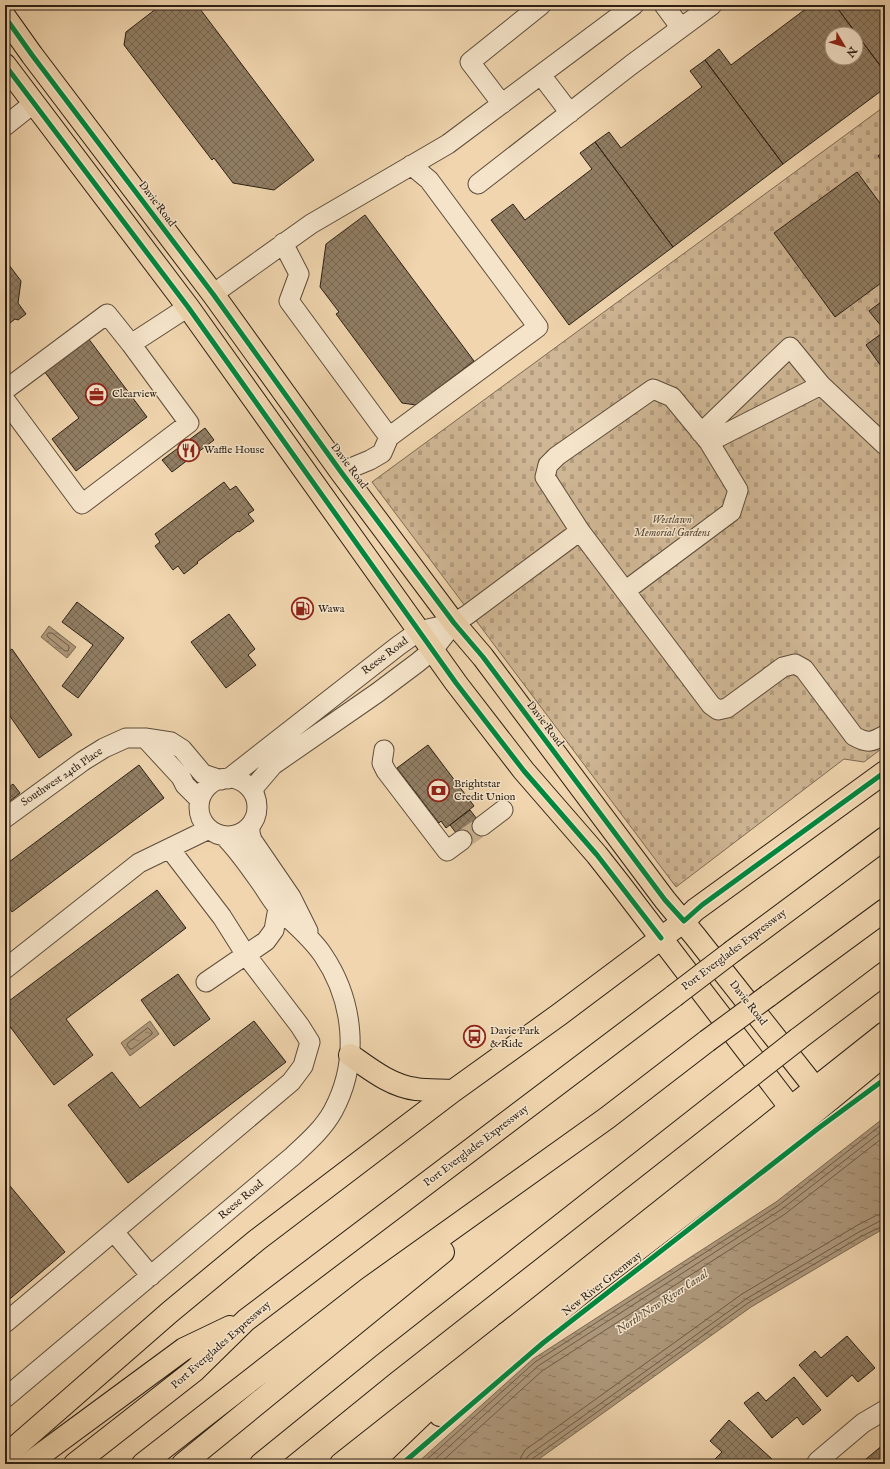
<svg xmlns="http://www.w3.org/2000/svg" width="890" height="1469" viewBox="0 0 890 1469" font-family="'IM FELL English',serif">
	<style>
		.cemetery { fill: url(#cemetery-stones); stroke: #7d6a54 }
		.water { fill: url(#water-ripples); stroke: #796751 }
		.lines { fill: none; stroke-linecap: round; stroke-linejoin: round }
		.shore { stroke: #6c5b47; stroke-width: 1 }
		.building { fill: url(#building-cross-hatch); stroke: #2b1f14; fill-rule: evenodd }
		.minor-tunnel { stroke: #c9b18f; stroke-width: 19; stroke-dasharray: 19 10; stroke-linecap: butt }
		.minor-casing { stroke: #5c4c3a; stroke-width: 21 }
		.major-casing { stroke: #2b1f14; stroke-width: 24 }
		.highway-casing { stroke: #2b1f14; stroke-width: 24 }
		.minor { stroke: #f5e4ca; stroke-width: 19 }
		.major { stroke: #f0d5ae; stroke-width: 22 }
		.highway { stroke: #f0d5ae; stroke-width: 22 }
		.highway-bridge-casing { stroke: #2b1f14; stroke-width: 24; stroke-linecap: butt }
		.highway-bridge { stroke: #f0d5ae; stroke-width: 22 }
		.cycleway-casing { stroke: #f5e4ca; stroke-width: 8 }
		.cycleway { stroke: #00873e; stroke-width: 5 }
		.labels { text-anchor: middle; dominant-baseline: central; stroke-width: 3; stroke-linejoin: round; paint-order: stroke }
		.street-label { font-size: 11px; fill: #2b1f14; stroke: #f5e4ca }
		.poi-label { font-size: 11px; fill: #2b1f14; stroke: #f5e4ca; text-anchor: start }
		.park-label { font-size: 11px; font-style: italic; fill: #5c4c3a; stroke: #f5e4ca }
		.water-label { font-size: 12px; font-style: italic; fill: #584938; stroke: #f5e4ca }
	</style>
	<defs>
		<pattern id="cemetery-stones" width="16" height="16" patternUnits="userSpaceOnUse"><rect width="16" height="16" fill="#cfb694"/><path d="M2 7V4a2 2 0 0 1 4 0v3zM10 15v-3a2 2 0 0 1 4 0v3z" fill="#b29c7f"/></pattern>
		<pattern id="water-ripples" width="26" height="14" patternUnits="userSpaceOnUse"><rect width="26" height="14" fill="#ad977a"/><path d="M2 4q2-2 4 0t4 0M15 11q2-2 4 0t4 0" fill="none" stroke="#8d7b63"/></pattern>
		<pattern id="building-cross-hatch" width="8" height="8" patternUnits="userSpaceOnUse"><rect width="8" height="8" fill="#917e64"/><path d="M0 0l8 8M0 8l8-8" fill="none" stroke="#776751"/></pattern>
	</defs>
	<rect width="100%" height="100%" fill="#f0d5ae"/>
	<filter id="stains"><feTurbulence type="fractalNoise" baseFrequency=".005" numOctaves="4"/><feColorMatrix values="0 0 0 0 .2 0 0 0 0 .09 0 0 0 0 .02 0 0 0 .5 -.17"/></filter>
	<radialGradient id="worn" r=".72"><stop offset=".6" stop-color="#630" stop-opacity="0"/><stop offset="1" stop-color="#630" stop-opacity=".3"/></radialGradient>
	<path class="cemetery" d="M 885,106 L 885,746 L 864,762 L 844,759 L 676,887 L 372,482 Z"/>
	<path class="water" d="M 49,626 L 76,647 L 67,658 L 41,637 Z
		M 150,1021 L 159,1034 L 130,1056 L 121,1043 Z
		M 885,1117 L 885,1228 L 864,1240 L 751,1307 L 532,1464 L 416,1464 L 533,1359 L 776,1202 Z"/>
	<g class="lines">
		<path class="shore" d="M 49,633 L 52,633 L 69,646 L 69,648 L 68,651 L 65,651 L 48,637 L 47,635 Z
			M 148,1028 L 152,1032 L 152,1034 L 132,1049 L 130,1049 L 127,1045 L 128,1043 Z
			M 422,1464 L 535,1362 L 779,1205 L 885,1122
			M 430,1464 L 538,1366 L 782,1209 L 885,1129
			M 439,1464 L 542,1371 L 785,1214 L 885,1136
			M 519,1464 L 521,1457 L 525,1450 L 742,1294 L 856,1226 L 877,1215 L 885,1214
			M 525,1464 L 526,1459 L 529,1455 L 746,1299 L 859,1232 L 880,1221 L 885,1220
			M 530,1464 L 532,1459 L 748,1303 L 862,1236 L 885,1225"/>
	</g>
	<path class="building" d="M 161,5 L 197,5 L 314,160 L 274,190 L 233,183 L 214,158 L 212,160 L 124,45 L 126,32 Z
		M 811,5 L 835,5 L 885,72 L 885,88 L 783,164 L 705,60 L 719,49 L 731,65 ZM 832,34 L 856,34 L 856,58 L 832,58 Z
		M 835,5 L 885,5 L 885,72 Z
		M 705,60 L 783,164 L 673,247 L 595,142 L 609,132 L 621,148 L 702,87 L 690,71 Z
		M 595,142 L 673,247 L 569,325 L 491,220 L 513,204 L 525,220 L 592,169 L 580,153 Z
		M 885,150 L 885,165 L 878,156 Z
		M 857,172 L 885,210 L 885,280 L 835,317 L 774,233 Z
		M 365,215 L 474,361 L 416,405 L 402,403 L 336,314 L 339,312 L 320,287 L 326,244 Z
		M 5,264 L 9,265 L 21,281 L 18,303 L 26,314 L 18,320 L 15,319 L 5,327 Z
		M 885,299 L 885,325 L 882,327 L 869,311 Z
		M 885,331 L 885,367 L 883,369 L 866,345 Z
		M 88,338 L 147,417 L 76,471 L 52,439 L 79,418 L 44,371 Z
		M 205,428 L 214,440 L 172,472 L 162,460 Z
		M 224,482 L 230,490 L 236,486 L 254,510 L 248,514 L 254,521 L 239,532 L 238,531 L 197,562 L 198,563 L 184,574 L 178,566 L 173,570 L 155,546 L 160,542 L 155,534 Z
		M 77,602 L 124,638 L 78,698 L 62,686 L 93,645 L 62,622 Z
		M 229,614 L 255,649 L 248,655 L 256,665 L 226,688 L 191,642 Z
		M 12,649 L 72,735 L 39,758 L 5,709 L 5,654 Z
		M 428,745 L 474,806 L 446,828 L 441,821 L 439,823 L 397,768 Z
		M 139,765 L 164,798 L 12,912 L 5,902 L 5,865 Z
		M 13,784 L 20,793 L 5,805 L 5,790 Z
		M 470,810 L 487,832 L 467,847 L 450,825 Z
		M 157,890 L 186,928 L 66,1019 L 93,1055 L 54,1085 L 5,1020 L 5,1004 Z
		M 178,974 L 210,1019 L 174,1046 L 141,1000 Z
		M 254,1021 L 286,1062 L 128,1183 L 68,1105 L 112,1072 L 140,1108 Z
		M 5,1180 L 65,1252 L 5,1303 Z
		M 847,1336 L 875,1368 L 858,1382 L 852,1375 L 827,1397 L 799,1365 L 815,1351 L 821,1358 Z
		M 794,1377 L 821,1410 L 803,1425 L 797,1417 L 772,1438 L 744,1403 L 758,1392 L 766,1401 Z
		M 729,1420 L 773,1460 L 770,1464 L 710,1464 L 722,1452 L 710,1441 Z
		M 884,1444 L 885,1446 L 885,1464 L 860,1464 Z"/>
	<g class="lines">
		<path class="minor-tunnel" d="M 462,840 L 482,826"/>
		<defs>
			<path id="minor" d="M 664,5 L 681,28
				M 541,75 L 570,113
				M 502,104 L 470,62 L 541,5
				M 5,126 L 34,103
				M 478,184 L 631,65 L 712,5
				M 283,243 L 299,274 L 289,301 L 389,437 L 538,327 L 429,180 L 411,165
				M 213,294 L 311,224 L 448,144 L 634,5
				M 131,344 L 188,307
				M 5,390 L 107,314 L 131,344 L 189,423 L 82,504 L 5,400
				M 701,433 L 790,347 L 821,385 L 885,445
				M 709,442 L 821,385
				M 341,472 L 370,460 L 382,453 L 389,437
				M 580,531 L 545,477 L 548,465 L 557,456 L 653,389 L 672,397 L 709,442 L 738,490 L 731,512 L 625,591
				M 145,738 L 181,777 L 185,785 L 200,800
				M 384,750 L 382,763 L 386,771 L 447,851 L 462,840
				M199 807a29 29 0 1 1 58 0a29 29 0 1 1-58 0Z
				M 228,779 L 398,646 L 419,631 L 454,623 L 467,615 L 580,531 L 711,705 L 718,710 L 727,708 L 783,667 L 795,664 L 804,669 L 854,736 C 868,744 872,742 885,735
				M 253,792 L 256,785 L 273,765 L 377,693 L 417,663 L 433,650 L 454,623
				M 5,818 L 83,761 L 104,748 L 126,738 L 145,738 L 171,742 L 182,749 L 203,774 L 221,780
				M 250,826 L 250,833 L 252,840 L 291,897 L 308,931
				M 482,826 L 503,810
				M 5,969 L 139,863 L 209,829
				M 206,982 L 266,941 L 274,930 L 278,908
				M 114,1232 L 151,1276
				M 5,1323 L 291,1082 L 303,1066 L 310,1042 L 300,1026 L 246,955 L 222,917 L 170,849
				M 5,1398 L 293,1156 C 308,1142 323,1129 333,1111 C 360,1061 354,1001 323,955 C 311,937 294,924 279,909 C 273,902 268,894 263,886 C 251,869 239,851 224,836
				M 816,1464 L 818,1461 L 863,1423 L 885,1410"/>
			<path id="major" d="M 5,17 L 32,55 L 213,294 L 341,472 L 454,623 L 483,657 L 665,900 L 695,936 L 815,1088
				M 5,65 L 188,307 L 456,683 L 524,771 L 597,855 L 619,883 L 790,1107
				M 350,1055 C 370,1069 391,1086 416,1089 C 428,1091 441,1090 453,1091
				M 494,1346 L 507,1333 L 885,1033
				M 440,1415 L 519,1345 L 586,1289 L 788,1134 L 885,1054
				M 5,1456 L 170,1312 L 257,1240 L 453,1091 L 560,1014 L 684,921 L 695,910 L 885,772
				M 371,1464 L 448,1390"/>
			<path id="highway" d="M 733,951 L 885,838
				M 768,996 L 885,910
				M 798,1039 L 885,973
				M 28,1464 L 184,1349 L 230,1327
				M 75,1464 L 195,1370 L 246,1320 L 674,996
				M 143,1464 L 369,1288 L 607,1118 L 707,1041
				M 183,1464 L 443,1252
				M 261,1464 L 383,1365 L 742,1083
				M 341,1464 L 507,1333"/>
		</defs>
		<use href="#minor" class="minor-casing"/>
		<use href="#major" class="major-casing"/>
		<use href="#highway" class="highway-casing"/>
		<use href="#minor" class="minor"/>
		<use href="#major" class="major"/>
		<use href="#highway" class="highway"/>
		<defs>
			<path id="highway-bridge" d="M 674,996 L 733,951
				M 707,1041 L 768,996
				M 742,1083 L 798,1039"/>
		</defs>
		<use href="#highway-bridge" class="highway-bridge-casing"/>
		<use href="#highway-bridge" class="highway-bridge"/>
		<defs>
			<path id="cycleway" d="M 5,17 L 32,55 L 213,294 L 341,472 L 454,623 L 483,657 L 665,900 L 684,921 L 702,905 L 885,772
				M 5,65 L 188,307 L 456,683 L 524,771 L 597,855 L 661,938
				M 402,1464 L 543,1343 L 820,1127 L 885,1079"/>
		</defs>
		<use href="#cycleway" class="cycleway-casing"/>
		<use href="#cycleway" class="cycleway"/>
	</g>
	<defs>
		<symbol id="office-ring" viewBox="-11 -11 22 22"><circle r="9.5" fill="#f5e4ca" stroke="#8f2418" stroke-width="1.5"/><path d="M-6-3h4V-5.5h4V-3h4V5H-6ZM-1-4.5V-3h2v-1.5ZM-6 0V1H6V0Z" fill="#8f2418"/></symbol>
		<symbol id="restaurant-ring" viewBox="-11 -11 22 22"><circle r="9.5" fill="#f5e4ca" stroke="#8f2418" stroke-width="1.5"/><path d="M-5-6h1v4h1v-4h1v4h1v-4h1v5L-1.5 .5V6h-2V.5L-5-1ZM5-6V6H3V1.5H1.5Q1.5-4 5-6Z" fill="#8f2418"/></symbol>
		<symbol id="fuel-ring" viewBox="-11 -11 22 22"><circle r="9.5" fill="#f5e4ca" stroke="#8f2418" stroke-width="1.5"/><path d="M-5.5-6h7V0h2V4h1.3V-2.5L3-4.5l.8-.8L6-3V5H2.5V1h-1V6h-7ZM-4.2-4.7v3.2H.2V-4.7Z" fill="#8f2418"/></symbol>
		<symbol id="bank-ring" viewBox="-11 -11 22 22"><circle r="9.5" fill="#f5e4ca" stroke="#8f2418" stroke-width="1.5"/><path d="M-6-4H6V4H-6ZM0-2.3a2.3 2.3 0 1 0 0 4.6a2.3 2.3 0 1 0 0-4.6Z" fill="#8f2418"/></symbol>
		<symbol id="bus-ring" viewBox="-11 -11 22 22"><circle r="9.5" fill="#f5e4ca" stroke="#8f2418" stroke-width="1.5"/><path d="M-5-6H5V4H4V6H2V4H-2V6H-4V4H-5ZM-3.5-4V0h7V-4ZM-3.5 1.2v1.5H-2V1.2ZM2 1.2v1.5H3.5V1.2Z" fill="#8f2418"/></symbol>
	</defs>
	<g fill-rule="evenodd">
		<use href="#office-ring" x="84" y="382" width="25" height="25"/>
		<use href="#restaurant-ring" x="176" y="438" width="25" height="25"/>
		<use href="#fuel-ring" x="290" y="596" width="25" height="25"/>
		<use href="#bank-ring" x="426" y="778" width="25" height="25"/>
		<use href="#bus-ring" x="462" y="1024" width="25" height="25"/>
	</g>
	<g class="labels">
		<g class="street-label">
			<text transform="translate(157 204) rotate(53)">Davie Road</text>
			<text transform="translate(349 466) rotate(53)">Davie Road</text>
			<text transform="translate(385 656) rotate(-37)">Reese Road</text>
			<text transform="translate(545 724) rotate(53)">Davie Road</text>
			<text transform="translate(62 777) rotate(-34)">Southwest 24th Place</text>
			<text transform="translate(734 950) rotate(-37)">Port Everglades Expressway</text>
			<text transform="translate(748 1003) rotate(52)">Davie Road</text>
			<text transform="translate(476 1146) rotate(-37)">Port Everglades Expressway</text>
			<text transform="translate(241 1200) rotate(-40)">Reese Road</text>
			<text transform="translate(602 1284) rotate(-38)">New River Greenway</text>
			<text transform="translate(221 1345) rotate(-41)">Port Everglades Expressway</text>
		</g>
		<g class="poi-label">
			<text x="112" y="394">Clearview</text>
			<text x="204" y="450">Waffle House</text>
			<text x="318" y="609">Wawa</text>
			<text x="454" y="784">Brightstar<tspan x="454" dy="13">Credit Union</tspan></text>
			<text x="490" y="1031">Davie Park<tspan x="490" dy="13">&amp; Ride</tspan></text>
		</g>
		<g class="park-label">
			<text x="672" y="520">Westlawn<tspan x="672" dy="13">Memorial Gardens</tspan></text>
		</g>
		<g class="water-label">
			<text transform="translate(662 1302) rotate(-33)">North New River Canal</text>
		</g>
	</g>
	<rect width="890" height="1469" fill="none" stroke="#f0d5ae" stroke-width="20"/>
	<rect x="6" y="6" width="878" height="1457" fill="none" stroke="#2b1f14" stroke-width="2"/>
	<rect x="10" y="10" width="870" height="1449" fill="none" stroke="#2b1f14"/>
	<g transform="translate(844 46) rotate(128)"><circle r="19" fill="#f5e4ca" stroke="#a49581"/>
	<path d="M0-3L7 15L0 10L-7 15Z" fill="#8f2418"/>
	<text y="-6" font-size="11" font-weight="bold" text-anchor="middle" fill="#2b1f14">N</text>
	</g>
	<rect width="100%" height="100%" filter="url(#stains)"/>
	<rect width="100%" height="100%" fill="url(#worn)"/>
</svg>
